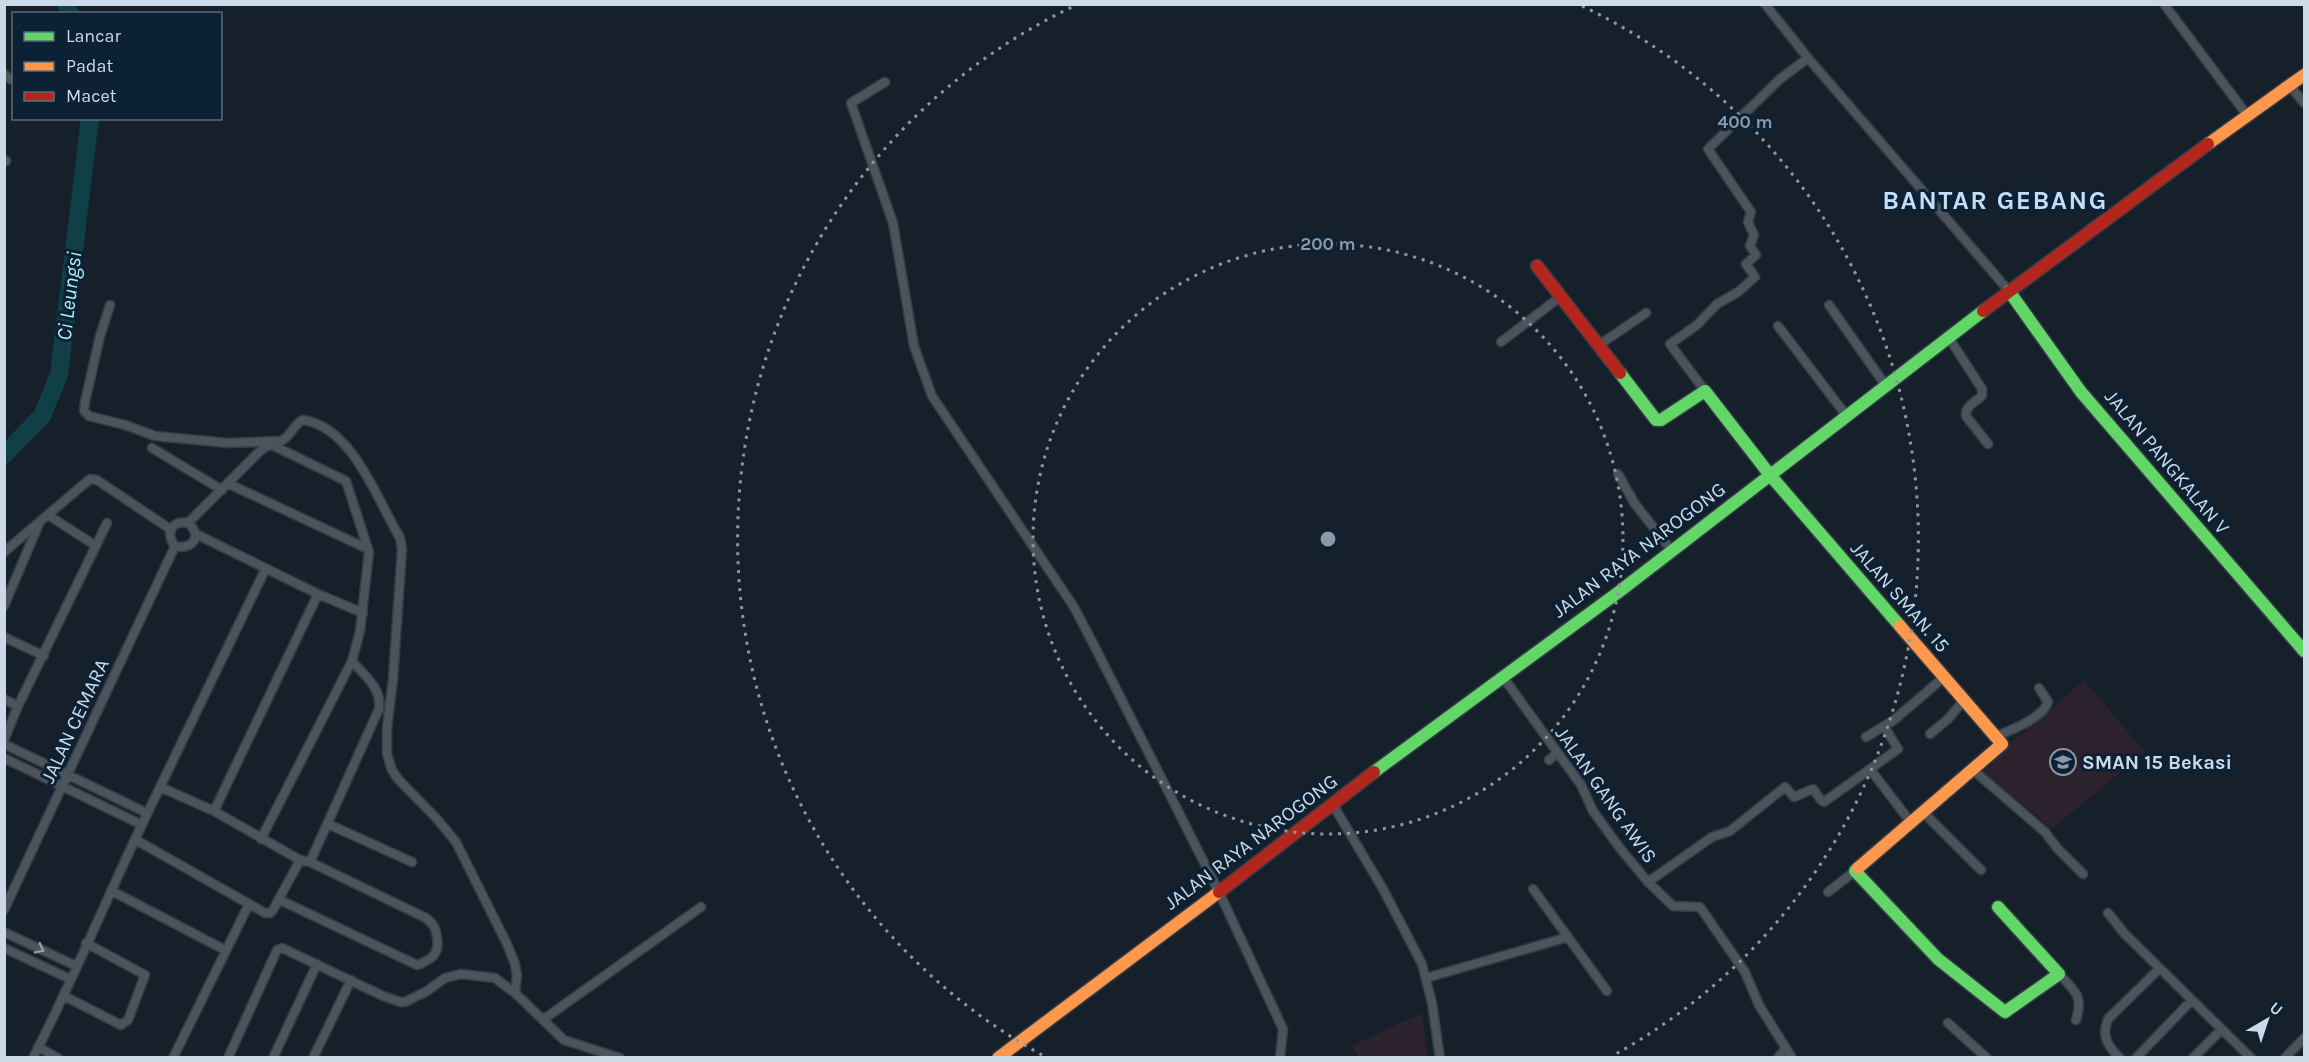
<svg xmlns="http://www.w3.org/2000/svg" width="2309" height="1062" viewBox="0 0 2309 1062" font-family="Karla,sans-serif">
	<style>
		.education { fill: #2b222e }
		.lines { fill: none; stroke-linecap: round; stroke-linejoin: round }
		.river { stroke: #103f46; stroke-width: 18 }
		.street-casing { stroke: #343c45; stroke-width: 11 }
		.fast-casing { stroke: #343c45; stroke-width: 15 }
		.slow-casing { stroke: #343c45; stroke-width: 15 }
		.jam-casing { stroke: #343c45; stroke-width: 15 }
		.street { stroke: #4b535b; stroke-width: 8 }
		.fast { stroke: #63d668; stroke-width: 12 }
		.slow { stroke: #ff974d; stroke-width: 12 }
		.jam { stroke: #b3261e; stroke-width: 12 }
		.oneway { stroke: #929da7 }
		.ring { fill: none; stroke: #8c98a5; stroke-width: 3; stroke-dasharray: 3 6 }
		.labels { text-anchor: middle; dominant-baseline: central; stroke-width: 6; stroke-linejoin: round; paint-order: stroke }
		.street-label { font-size: 20px; fill: #ccd9e6; stroke: #0c2134 }
		.poi-label { font-size: 20px; font-weight: bold; fill: #ccd9e6; stroke: #0c2134; text-anchor: start }
		.water-label { font-size: 21px; font-style: italic; fill: #b1f1fb; stroke: #0c2134 }
		.district-label { font-size: 26px; font-weight: bold; letter-spacing: 1.5px; fill: #c4def8; stroke: #0c2134 }
		.centre { fill: #8c98a5; stroke: #0c2134; stroke-width: 3 }
		.ring-label { font-size: 18px; text-anchor: middle; font-weight: bold; fill: #8c98a5; stroke: #0c2134; stroke-width: 6; stroke-linejoin: round; paint-order: stroke }
	</style>
	<rect width="100%" height="100%" fill="#15202b"/>
	<path class="education" d="M 2084,680 L 2145,752 L 2052,829 L 1983,772 L 2010,744 Z
		M 1422,1013 L 1428,1057 L 1358,1057 L 1352,1046 Z"/>
	<g class="lines">
		<path class="river" d="M 66,4 L 70,14
			M 4,455 L 42,416 L 59,375 L 90,118"/>
		<defs>
			<path id="street" d="M 1765,4 L 1808,58 L 2009,291
				M 2164,4 L 2247,115
				M 4,74 L 10,79
				M 885,82 L 851,103 L 893,223 L 914,346 L 932,396 L 1074,607 L 1099,655 L 1219,892 L 1283,1029 L 1280,1058
				M 2290,86 L 2304,103
				M 4,160 L 6,161
				M 110,305 L 100,336 L 85,402 L 84,411 L 89,416 L 125,425 L 155,436 L 228,443 L 281,441 C 292,436 293,424 303,420 C 349,426 374,491 394,527 L 400,538 L 402,549 L 393,679 L 387,728 L 387,754 L 392,770 L 398,779 L 437,819 L 456,842 L 507,944 L 515,964 L 517,976 L 515,993
				M 1829,305 L 1886,386
				M 1778,326 L 1846,415
				M 1949,338 L 1982,389 L 1982,396 C 1975,402 1965,406 1966,416 L 1988,444
				M 1501,342 L 1560,297
				M 1599,345 L 1646,313
				M 1705,391 L 1670,344 L 1697,325 L 1717,304 L 1738,292 L 1755,277 L 1746,264 L 1756,255 L 1750,246 L 1754,235 L 1748,222 L 1751,212 L 1708,149 L 1780,79 L 1808,58
				M 152,448 L 222,490
				M 1618,474 L 1635,504 L 1672,551
				M 229,484 L 368,549
				M 48,515 L 96,546
				M 188,523 C 203,536 193,550 175,546 C 165,533 172,520 188,523 L 259,452 L 265,447 L 272,445 L 346,481 L 369,552 L 360,631 L 352,661 L 261,839
				M 196,534 L 318,594 L 363,613
				M 4,552 L 90,479 L 97,480 L 170,529
				M 4,606 L 38,526
				M 4,637 L 44,656
				M 1503,677 L 1581,785 L 1593,811 L 1619,847 L 1648,882 L 1673,906 L 1700,907 L 1745,972 L 1759,1005 L 1792,1058
				M 4,699 L 18,706
				M 1930,734 L 1948,719 L 1964,700
				M 1997,736 C 2011,730 2043,718 2048,702 L 2039,688
				M 1866,737 L 1894,720 L 1944,677
				M 4,740 L 18,706 L 107,523
				M 4,744 L 147,813
				M 4,758 L 142,825
				M 1549,760 L 1557,753
				M 1870,769 L 1912,824
				M 1972,769 L 2045,832 L 2057,848 L 2083,874
				M 160,787 L 214,811 L 300,860 L 310,862 L 426,918 C 434,924 436,929 437,938 C 440,954 431,960 417,965 L 280,900
				M 1333,805 L 1383,889 L 1422,964 L 1432,1003 L 1440,1058
				M 214,811 L 318,594
				M 1924,813 L 1981,870
				M 328,824 L 412,862
				M 136,840 L 265,913 L 270,913 L 273,910 L 300,860
				M 310,862 L 379,709 C 382,688 365,676 352,661
				M 1648,882 L 1712,837 L 1730,831 L 1785,787 L 1794,797 L 1813,789 L 1821,800 L 1824,802 L 1898,749 L 1884,726
				M 1533,889 L 1607,991
				M 112,891 L 225,950
				M 1828,892 L 1855,871
				M 4,910 L 175,546
				M 2108,913 L 2124,933 L 2251,1058
				M 4,932 L 76,966
				M 4,948 L 70,979
				M 2059,974 C 2074,990 2084,996 2076,1020
				M 1426,978 L 1568,937
				M 64,996 L 121,1025 L 128,1020 L 145,975 L 86,943
				M 544,1019 L 701,907
				M 1948,1023 L 1987,1058
				M 38,1047 L 58,1058
				M 33,1058 C 74,978 108,895 147,814 C 186,732 226,650 266,568
				M 173,1058 L 249,904
				M 228,1058 L 277,950 L 282,948 L 383,996 L 400,1002 L 405,1002 L 427,991 L 445,978 L 461,974 L 495,978 L 515,993 L 564,1040 L 620,1058
				M 273,1058 L 317,964
				M 313,1058 L 351,980
				M 1778,1058 L 1786,1048
				M 2120,1058 C 2108,1047 2101,1036 2108,1019 L 2159,969
				M 2136,1058 L 2191,1001
				M 2193,1058 L 2221,1030
				M 2285,1058 L 2304,1038"/>
			<path id="fast" d="M 2009,291 L 2081,392 L 2304,651
				M 1620,373 L 1656,420 L 1661,420 L 1705,391 L 1770,475 L 1900,626
				M 1374,772 L 1620,591 L 1983,311
				M 1858,868 L 1855,871 L 1938,959 L 2005,1012 L 2059,974 L 1998,907"/>
			<path id="slow" d="M 2208,144 L 2304,75
				M 1858,868 L 2002,744 L 1900,626
				M 998,1058 L 1219,892"/>
			<path id="jam" d="M 1537,266 L 1620,373
				M 1983,311 L 2208,144
				M 1219,892 L 1374,772"/>
		</defs>
		<use href="#street" class="street-casing"/>
		<use href="#fast" class="fast-casing"/>
		<use href="#slow" class="slow-casing"/>
		<use href="#jam" class="jam-casing"/>
		<use href="#street" class="street"/>
		<use href="#fast" class="fast"/>
		<use href="#slow" class="slow"/>
		<use href="#jam" class="jam"/>
	</g>
	<defs><path id="oneway-chevron" d="M-2-3.5L2.5 0L-2 3.5" fill="none" stroke-width="1.6" stroke-linecap="round" stroke-linejoin="round" transform="scale(1.5)"/></defs>
	<use class="oneway" href="#oneway-chevron" transform="translate(40 949) rotate(26)"/>
	<g class="ring">
		<circle cx="1328" cy="539" r="295"/>
		<path d="M1042 1055A590 590 0 0 1 1074 6M1582 6A590 590 0 0 1 1614 1055"/>
	</g>
	<defs>
		<symbol id="school-ring" viewBox="-11 -11 22 22"><circle r="9.5" fill="#0c2134" stroke="#8c98a5" stroke-width="1.5"/><path d="M0-5L7-2L0 1L-7-2ZM-4 1L0 2.5L4 1V4Q0 6-4 4Z" fill="#8c98a5"/></symbol>
	</defs>
	<g fill-rule="evenodd">
		<use href="#school-ring" x="2048" y="747" width="30" height="30"/>
	</g>
	<g class="labels">
		<g class="street-label">
			<text transform="translate(2167 462) rotate(50)">JALAN PANGKALAN V</text>
			<text transform="translate(1639 550) rotate(-37)">JALAN RAYA NAROGONG</text>
			<text transform="translate(1900 597) rotate(49)">JALAN SMAN. 15</text>
			<text transform="translate(75 721) rotate(-65)">JALAN CEMARA</text>
			<text transform="translate(1606 795) rotate(55)">JALAN GANG AWIS</text>
			<text transform="translate(1251 842) rotate(-37)">JALAN RAYA NAROGONG</text>
		</g>
		<g class="poi-label">
			<text x="2082" y="762">SMAN 15 Bekasi</text>
		</g>
		<g class="water-label">
			<text transform="translate(69 296) rotate(-83)">Ci Leungsi</text>
		</g>
		<g class="district-label">
			<text x="1995" y="200">BANTAR GEBANG</text>
		</g>
	</g>
	<circle cx="1328" cy="539" r="9" class="centre"/>
	<g class="ring-label">
		<text x="1745" y="128">400 m</text>
		<text x="1328" y="250">200 m</text>
	</g>
	<rect width="2309" height="1062" fill="none" stroke="#ccd9e6" stroke-width="12"/>
	<rect x="12" y="12" width="210" height="108" fill="#0c2134" stroke="#596b7b" stroke-width="1.5"/>
	<rect x="24" y="32" width="30" height="9" fill="#63d668" stroke="#596b7b" stroke-width="1.5"/>
	<text x="66" y="42" font-size="18" fill="#ccd9e6">Lancar</text>
	<rect x="24" y="62" width="30" height="9" fill="#ff974d" stroke="#596b7b" stroke-width="1.5"/>
	<text x="66" y="72" font-size="18" fill="#ccd9e6">Padat</text>
	<rect x="24" y="92" width="30" height="9" fill="#b3261e" stroke="#596b7b" stroke-width="1.5"/>
	<text x="66" y="102" font-size="18" fill="#ccd9e6">Macet</text>
	<g transform="translate(2267 1020) rotate(39)" stroke="#0c2134" stroke-width="4.5" paint-order="stroke">
	<path d="M0-4.5L10 22L0 15L-10 22Z" fill="#ccd9e6"/>
	<text y="-9" font-size="16" font-weight="bold" text-anchor="middle" fill="#ccd9e6">U</text>
	</g>
</svg>
